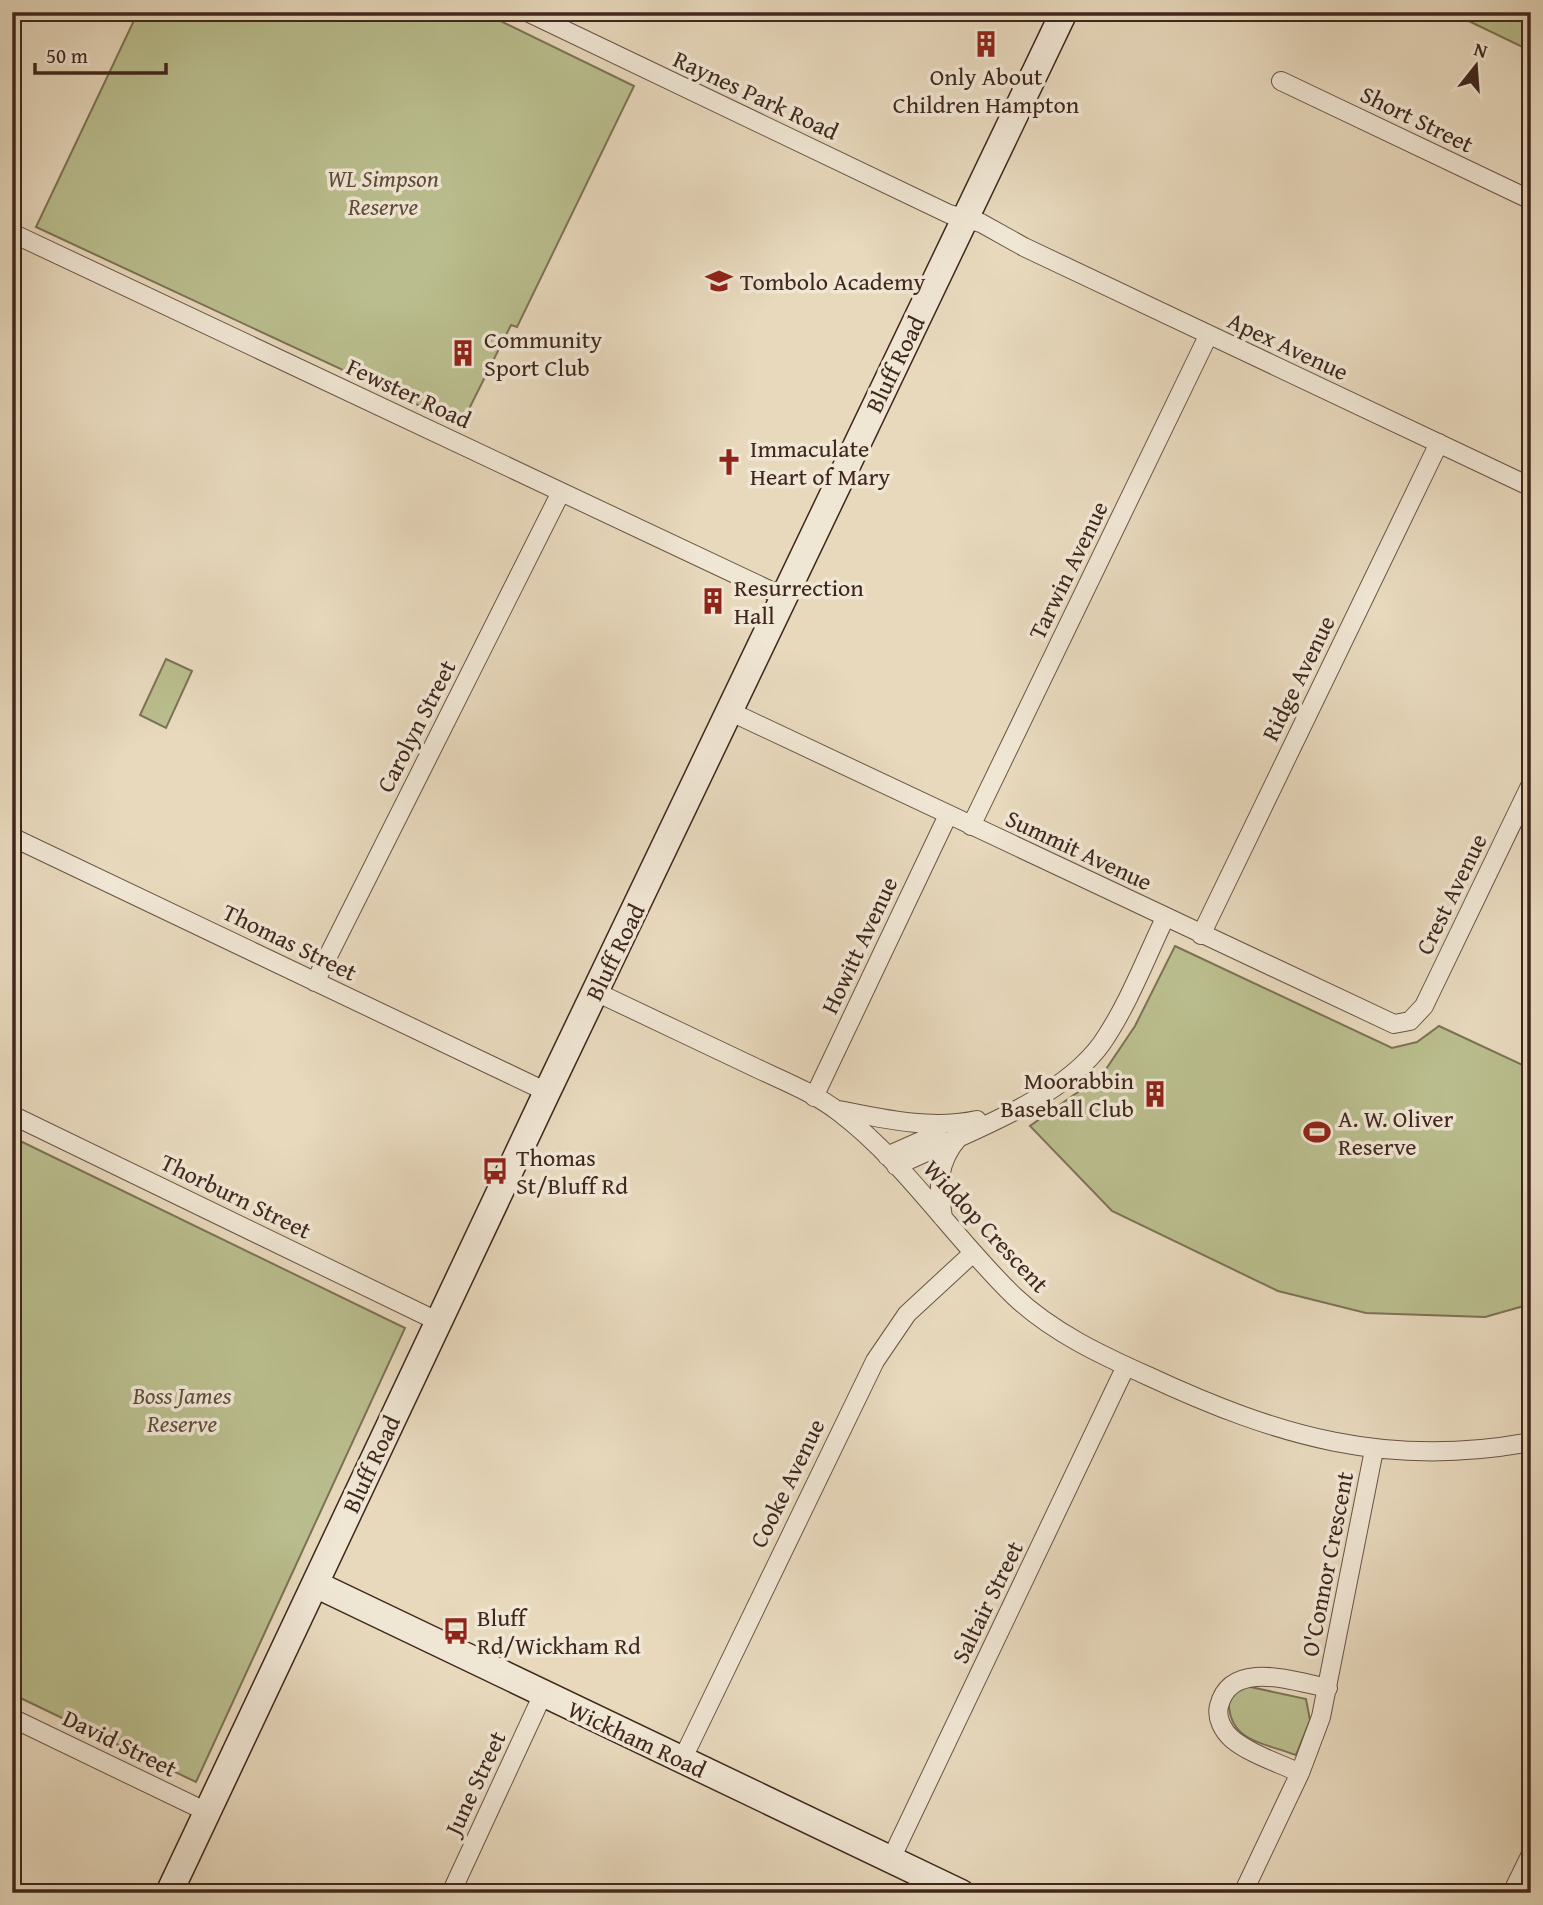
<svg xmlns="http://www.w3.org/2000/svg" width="1543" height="1905" viewBox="0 0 1543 1905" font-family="'Gentium Book Plus',serif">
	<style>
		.green { fill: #babe8e; stroke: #7d7256; stroke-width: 2 }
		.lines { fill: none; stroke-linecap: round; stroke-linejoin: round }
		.street-casing { stroke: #6a5445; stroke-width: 20 }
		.secondary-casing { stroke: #40271d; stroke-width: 29 }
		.street { stroke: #f0e6d4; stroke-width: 18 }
		.secondary { stroke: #f0e6d4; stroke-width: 26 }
		.labels { text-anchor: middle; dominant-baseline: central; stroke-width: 7; stroke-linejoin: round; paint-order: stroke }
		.poi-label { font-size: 24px; fill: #40271d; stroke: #f0e6d4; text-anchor: start }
		.street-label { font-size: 24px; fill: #40271d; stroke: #f0e6d4 }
		.park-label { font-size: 24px; font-style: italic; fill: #5e4d39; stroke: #f0e6d4 }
	</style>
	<rect width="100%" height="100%" fill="#e8d9bd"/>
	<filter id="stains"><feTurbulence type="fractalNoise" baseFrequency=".00286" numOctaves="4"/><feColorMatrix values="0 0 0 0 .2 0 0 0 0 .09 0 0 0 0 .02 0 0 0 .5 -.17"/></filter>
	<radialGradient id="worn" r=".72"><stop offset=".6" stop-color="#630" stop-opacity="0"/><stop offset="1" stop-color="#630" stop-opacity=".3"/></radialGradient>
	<path class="green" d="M 138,12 L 482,12 L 634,86 L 517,327 L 511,325 L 461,425 L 36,227 Z
		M 1450,12 L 1531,12 L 1531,51 Z
		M 166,659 L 192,671 L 166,728 L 140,715 Z
		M 1175,946 L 1392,1048 L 1417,1042 L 1439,1026 L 1531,1069 L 1531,1304 L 1485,1317 L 1366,1313 L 1278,1291 L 1112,1211 L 1030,1126 L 1102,1075 L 1135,1026 Z
		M 12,1137 L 405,1328 L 196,1782 L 12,1694 Z
		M 1246,1686 L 1306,1699 L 1310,1720 L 1296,1755 C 1261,1742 1226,1741 1229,1697 Z"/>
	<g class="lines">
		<defs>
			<path id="street" d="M 527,12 L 949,214 L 981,223 L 1024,247 L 1531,487
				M 1281,81 L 1531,200
				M 12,233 L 784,597
				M 729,711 L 1394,1024 L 1410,1021 L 1424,1006 L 1531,784
				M 971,826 L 1208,336
				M 12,837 L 547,1092
				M 1201,935 L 1439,443
				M 315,982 L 561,492
				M 596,992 C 648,1017 700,1041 752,1066 C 781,1080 813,1092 839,1112 C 906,1163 953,1237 1014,1296 C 1052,1332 1101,1355 1148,1376 C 1277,1436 1387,1469 1531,1442
				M 814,1097 L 948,815
				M 839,1110 C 885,1119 930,1130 977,1120
				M 12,1115 L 439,1322
				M 887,1156 L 939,1133
				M 896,1166 C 960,1135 1061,1101 1102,1043 C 1128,1005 1145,960 1165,918
				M 943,1218 C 938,1186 936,1163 959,1137
				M 12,1718 L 207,1812
				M 682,1760 L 875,1361 L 907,1314 L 973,1253
				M 1300,1773 C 1279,1763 1250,1754 1232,1739 C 1223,1731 1216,1718 1219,1706 C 1231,1658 1295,1682 1328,1688
				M 891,1859 L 1126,1366
				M 451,1893 L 543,1694
				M 1243,1893 L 1300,1773 L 1321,1717 L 1374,1450
				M 1512,1893 L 1531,1854"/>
			<path id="secondary" d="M 315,1584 L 961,1893
				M 169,1893 L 547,1092 L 1064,12"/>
		</defs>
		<use href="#street" class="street-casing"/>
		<use href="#secondary" class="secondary-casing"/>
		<use href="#street" class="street"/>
		<use href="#secondary" class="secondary"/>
	</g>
	<defs>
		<symbol id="building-bare" viewBox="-9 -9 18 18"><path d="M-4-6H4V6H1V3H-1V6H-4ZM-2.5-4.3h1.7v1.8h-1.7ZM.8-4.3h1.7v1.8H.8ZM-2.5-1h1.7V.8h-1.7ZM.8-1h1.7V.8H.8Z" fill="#8f2418" stroke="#f0e6d4" stroke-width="2.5" paint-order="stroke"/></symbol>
		<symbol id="school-bare" viewBox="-9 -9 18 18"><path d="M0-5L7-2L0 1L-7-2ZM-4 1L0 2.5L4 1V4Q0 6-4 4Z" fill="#8f2418" stroke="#f0e6d4" stroke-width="2.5" paint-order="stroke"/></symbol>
		<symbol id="church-bare" viewBox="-9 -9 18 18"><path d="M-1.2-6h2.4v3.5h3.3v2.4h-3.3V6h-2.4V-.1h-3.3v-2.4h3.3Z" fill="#8f2418" stroke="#f0e6d4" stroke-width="2.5" paint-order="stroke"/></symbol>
		<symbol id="stadium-bare" viewBox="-9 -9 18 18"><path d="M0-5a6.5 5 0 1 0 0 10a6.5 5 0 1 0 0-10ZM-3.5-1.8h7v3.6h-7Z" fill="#8f2418" stroke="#f0e6d4" stroke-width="2.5" paint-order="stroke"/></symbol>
		<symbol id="bus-bare" viewBox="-9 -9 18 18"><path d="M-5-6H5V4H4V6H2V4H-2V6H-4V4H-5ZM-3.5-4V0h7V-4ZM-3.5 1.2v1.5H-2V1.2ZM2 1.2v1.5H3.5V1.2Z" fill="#8f2418" stroke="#f0e6d4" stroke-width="2.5" paint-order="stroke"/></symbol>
	</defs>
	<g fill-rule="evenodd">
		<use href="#building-bare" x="967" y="25" width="38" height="38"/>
		<use href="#school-bare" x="700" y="262" width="38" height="38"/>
		<use href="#building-bare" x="444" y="334" width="38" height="38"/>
		<use href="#church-bare" x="710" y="443" width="38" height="38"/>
		<use href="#building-bare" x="694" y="582" width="38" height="38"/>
		<use href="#building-bare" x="1136" y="1075" width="38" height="38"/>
		<use href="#stadium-bare" x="1298" y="1113" width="38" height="38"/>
		<use href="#bus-bare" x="476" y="1152" width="38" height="38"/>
		<use href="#bus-bare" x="437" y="1612" width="38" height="38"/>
	</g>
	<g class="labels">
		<g class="poi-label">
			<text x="986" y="76" text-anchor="middle">Only About<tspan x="986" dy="28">Children Hampton</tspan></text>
			<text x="740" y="281">Tombolo Academy</text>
			<text x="484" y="339">Community<tspan x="484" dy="28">Sport Club</tspan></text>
			<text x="750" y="448">Immaculate<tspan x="750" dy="28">Heart of Mary</tspan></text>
			<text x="734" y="587">Resurrection<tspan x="734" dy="28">Hall</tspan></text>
			<text x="1134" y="1080" text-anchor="end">Moorabbin<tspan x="1134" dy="28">Baseball Club</tspan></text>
			<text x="1338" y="1118">A. W. Oliver<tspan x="1338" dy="28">Reserve</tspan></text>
			<text x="516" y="1157">Thomas<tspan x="516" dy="28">St/Bluff Rd</tspan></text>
			<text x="477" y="1617">Bluff<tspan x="477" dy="28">Rd/Wickham Rd</tspan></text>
		</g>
		<g class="street-label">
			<text transform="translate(756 95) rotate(25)">Raynes Park Road</text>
			<text transform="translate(1417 119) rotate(26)">Short Street</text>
			<text transform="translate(1288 346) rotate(25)">Apex Avenue</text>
			<text transform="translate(895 364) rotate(-64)">Bluff Road</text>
			<text transform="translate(409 393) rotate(25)">Fewster Road</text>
			<text transform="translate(1068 570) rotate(-64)">Tarwin Avenue</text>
			<text transform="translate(1298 678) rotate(-64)">Ridge Avenue</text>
			<text transform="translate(416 726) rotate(-63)">Carolyn Street</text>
			<text transform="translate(1079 850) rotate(25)">Summit Avenue</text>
			<text transform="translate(1451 894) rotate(-64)">Crest Avenue</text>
			<text transform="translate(290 942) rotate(26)">Thomas Street</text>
			<text transform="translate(859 945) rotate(-65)">Howitt Avenue</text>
			<text transform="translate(615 952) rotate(-64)">Bluff Road</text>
			<text transform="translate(236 1196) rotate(26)">Thorburn Street</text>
			<text transform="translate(986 1226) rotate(47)">Widdop Crescent</text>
			<text transform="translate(371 1464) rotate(-65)">Bluff Road</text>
			<text transform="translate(787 1483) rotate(-64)">Cooke Avenue</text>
			<text transform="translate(1327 1564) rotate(-79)">O'Connor Crescent</text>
			<text transform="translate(987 1602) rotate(-64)">Saltair Street</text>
			<text transform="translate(637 1739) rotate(25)">Wickham Road</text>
			<text transform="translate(120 1743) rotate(26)">David Street</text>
			<text transform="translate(475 1783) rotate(-65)">June Street</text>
		</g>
		<g class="park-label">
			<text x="383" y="178">WL Simpson<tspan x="383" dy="28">Reserve</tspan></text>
			<text x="182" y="1395">Boss James<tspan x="182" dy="28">Reserve</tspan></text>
		</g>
	</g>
	<rect width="1543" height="1905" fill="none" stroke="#e8d9bd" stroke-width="42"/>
	<rect x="14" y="14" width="1515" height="1877" fill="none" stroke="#40271d" stroke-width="3.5"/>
	<rect x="21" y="21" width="1501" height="1863" fill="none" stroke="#40271d" stroke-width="2"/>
	<g transform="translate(1476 66) rotate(17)" stroke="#f0e6d4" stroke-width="5" paint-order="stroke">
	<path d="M0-5L12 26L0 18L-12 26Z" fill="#40271d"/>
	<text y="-10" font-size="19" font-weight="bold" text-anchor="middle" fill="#40271d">N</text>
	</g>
	<path d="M35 63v10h131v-10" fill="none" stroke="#40271d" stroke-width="3.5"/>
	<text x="46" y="63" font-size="21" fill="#40271d" stroke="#f0e6d4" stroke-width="5" paint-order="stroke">50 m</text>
	<rect width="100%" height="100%" filter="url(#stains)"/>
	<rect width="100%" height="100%" fill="url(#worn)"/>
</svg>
